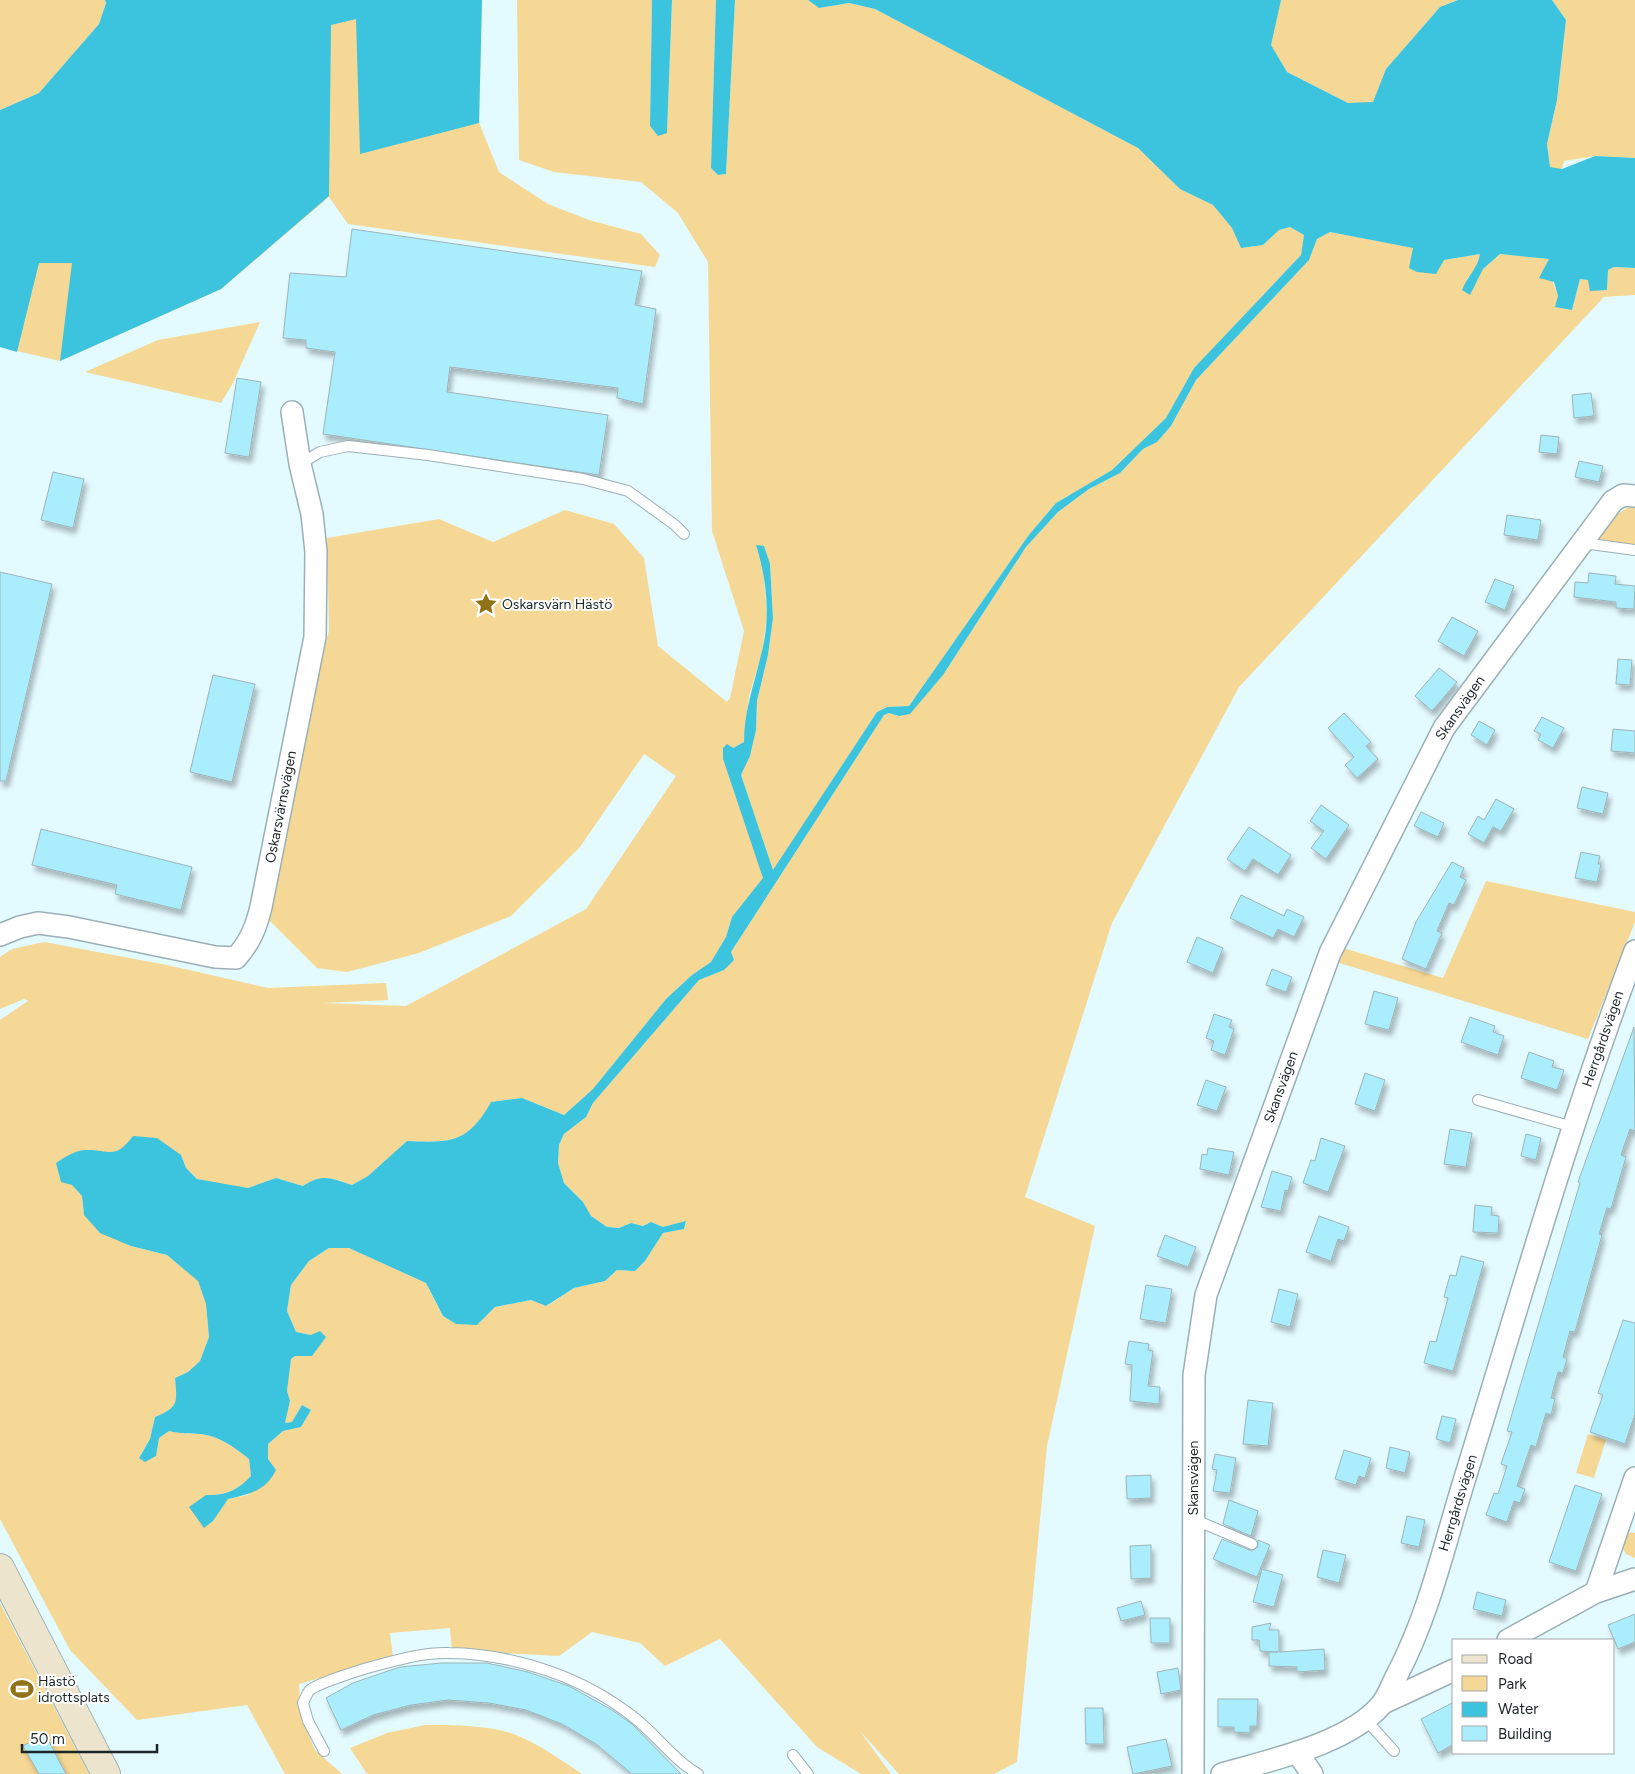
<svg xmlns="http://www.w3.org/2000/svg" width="1635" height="1774" viewBox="0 0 1635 1774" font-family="Figtree,sans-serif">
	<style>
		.green { fill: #f5d895 }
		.water { fill: #3cc3dd }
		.building { fill: #aaeefd; stroke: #9eb3b8; filter: url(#shadow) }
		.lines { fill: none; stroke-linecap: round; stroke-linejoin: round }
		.lane-casing { stroke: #9bb0b5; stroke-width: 12 }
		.street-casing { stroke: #9bb0b5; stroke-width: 24 }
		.secondary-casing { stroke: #9bb0b5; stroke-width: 30 }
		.lane { stroke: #fff; stroke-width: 10 }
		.street { stroke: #fff; stroke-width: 21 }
		.secondary { stroke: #ede4ce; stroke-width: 28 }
		.labels { text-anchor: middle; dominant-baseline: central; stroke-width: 4; stroke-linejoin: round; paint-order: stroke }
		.poi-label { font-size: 14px; fill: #1d2627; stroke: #fff; text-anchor: start }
		.street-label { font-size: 14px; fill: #1d2627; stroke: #fff }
	</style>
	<defs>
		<filter id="shadow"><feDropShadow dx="3" dy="5.5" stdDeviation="2.5" flood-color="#0004"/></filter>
	</defs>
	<rect width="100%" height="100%" fill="#e3faff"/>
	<path class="green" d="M 0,0 L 105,0 L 106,3 L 99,24 L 39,93 L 0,110 Z
		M 482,0 L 479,123 L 499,172 L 548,204 L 589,220 L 641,234 L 660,255 L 655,267 L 348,224 L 329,197 L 221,289 L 60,361 L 0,347 L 0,242 L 311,19 Z
		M 517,0 L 652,0 L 650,126 L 667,132 L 672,0 L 716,0 L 711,168 L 718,175 L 726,174 L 735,0 L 808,0 L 819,8 L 849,3 L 875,9 L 1138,148 L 1180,189 L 1213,205 L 1232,228 L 1241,248 L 1263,245 L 1279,230 L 1290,227 L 1304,235 L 1301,255 L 1194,368 L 1166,418 L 1112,470 L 1056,503 L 1028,536 L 909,706 L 887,707 L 877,712 L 773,871 L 741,775 L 750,756 L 756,730 L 757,701 L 768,655 L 773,618 L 770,564 L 756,545 L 763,566 L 767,614 L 762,654 L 749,696 L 744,742 L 733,748 L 723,759 L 764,878 L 732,917 L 726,937 L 711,962 L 692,975 L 666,999 L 593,1089 L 564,1115 L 522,1098 L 491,1102 C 468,1143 451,1143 407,1141 L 368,1176 L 352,1185 C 332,1178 322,1173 303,1186 L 276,1178 L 248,1188 L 218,1185 L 197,1179 L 186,1168 L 181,1155 L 123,1149 L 109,1153 L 84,1150 L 72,1185 L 82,1196 L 84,1215 L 131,1246 L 167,1255 L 198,1280 L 206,1304 L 209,1337 L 200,1361 L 188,1372 L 175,1378 C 177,1403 179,1407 155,1417 L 150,1439 L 139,1457 L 159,1438 L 169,1431 C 180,1434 190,1433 201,1434 C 220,1436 235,1448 249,1459 L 251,1476 C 238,1490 225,1496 206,1495 L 213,1521 L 227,1499 L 248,1495 L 268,1459 L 268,1444 L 283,1431 L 301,1427 L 311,1410 L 302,1405 L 292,1422 L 285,1423 L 290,1401 L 287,1391 L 291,1359 L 311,1335 L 296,1332 L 287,1311 L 291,1285 L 309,1261 L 329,1248 L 349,1248 L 426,1283 L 443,1317 L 477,1325 L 495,1307 L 531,1300 L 547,1306 L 574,1288 L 605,1281 L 617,1270 L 635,1271 L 645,1261 L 663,1233 L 684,1229 L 686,1222 L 663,1227 L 651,1222 L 643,1226 L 631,1223 L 619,1228 L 607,1227 L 590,1216 L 583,1202 L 564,1183 L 558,1163 L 559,1145 L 564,1134 L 586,1117 L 593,1103 L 699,980 L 724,970 L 733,960 L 731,952 L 884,715 L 889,713 L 899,716 L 943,675 L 1026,547 L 1058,512 L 1089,489 L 1120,473 L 1143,449 L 1157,442 L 1171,426 L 1196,380 L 1309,260 L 1317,239 L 1330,232 L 1414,248 L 1444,260 L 1481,254 L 1477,267 L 1466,280 L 1483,269 L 1500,254 L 1550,259 L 1547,266 L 1558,296 L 1572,310 L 1580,279 L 1588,280 L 1607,289 L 1608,270 L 1614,267 L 1635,268 L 1635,295 L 1604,297 L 1239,687 L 1112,923 L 1025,1197 L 1095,1226 L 1047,1446 L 1017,1762 L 994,1774 L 899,1774 L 859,1730 L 891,1774 L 861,1774 L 817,1747 L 720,1639 L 665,1666 L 640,1643 L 592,1632 L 559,1656 L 452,1650 L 450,1628 L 390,1633 L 393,1657 L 299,1684 L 301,1716 L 315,1750 L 342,1774 L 285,1774 L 247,1705 L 137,1720 L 70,1650 L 0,1519 L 0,1020 L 28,1001 L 24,999 L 0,1009 L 0,957 L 12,949 L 44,942 L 167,965 L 268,988 L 386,983 L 388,1000 L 323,1003 L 406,1006 L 586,909 L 676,776 L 644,754 L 580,847 L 511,916 L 419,953 L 347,972 L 317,968 L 269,920 L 297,767 L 329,630 L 327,538 L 439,519 L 493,542 L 565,510 L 614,524 L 644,558 L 658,646 L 727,702 L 730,698 L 744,631 L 712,531 L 708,262 L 678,213 L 641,182 L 554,172 L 519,160 Z
		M 1281,0 L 1458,0 L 1440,7 L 1386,69 L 1373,103 L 1348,103 L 1287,72 L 1270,45 Z
		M 1552,0 L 1635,0 L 1635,158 L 1595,156 L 1564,161 L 1560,176 L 1550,167 L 1547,144 L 1557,100 L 1566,20 Z
		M 260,322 L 233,383 L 221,403 L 85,372 L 158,340 Z
		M 1635,506 L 1635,545 L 1602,542 L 1598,538 C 1608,526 1618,508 1635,506 Z
		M 1486,881 L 1635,912 L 1635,922 L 1588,1039 L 1333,961 L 1340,947 L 1443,978 Z
		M 1588,1434 L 1606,1440 L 1594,1478 L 1576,1473 Z
		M 1631,1532 L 1635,1533 L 1635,1558 L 1626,1554 L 1622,1547 L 1623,1538 Z
		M 0,1603 L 89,1774 L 0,1774 Z
		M 425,1725 C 452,1725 491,1725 516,1735 C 539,1744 561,1760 582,1774 L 367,1774 L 350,1748 L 387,1733 Z"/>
	<path class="water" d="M 105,0 L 482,0 L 479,123 L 360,154 L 356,19 L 331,25 L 329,196 L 221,289 L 60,361 L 72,263 L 39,263 L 17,352 L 0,347 L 0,110 L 39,93 L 99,24 L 106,3 Z
		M 652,0 L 672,0 L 667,133 L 658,136 L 650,126 Z
		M 716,0 L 735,0 L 726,174 L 718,175 L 711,168 Z
		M 808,0 L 1281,0 L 1271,45 L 1287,72 L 1348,103 L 1373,102 L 1386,69 L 1440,7 L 1458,0 L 1552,0 L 1566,20 L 1557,100 L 1547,144 L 1550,167 L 1562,169 L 1595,156 L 1635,158 L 1635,268 L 1614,267 L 1608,270 L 1607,290 L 1590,291 L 1588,280 L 1580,279 L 1572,310 L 1555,307 L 1558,296 L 1554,282 L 1539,278 L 1549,259 L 1500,254 L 1483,269 L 1470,295 L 1462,290 C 1467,277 1478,268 1480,254 L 1444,260 L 1436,274 L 1417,272 L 1409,268 L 1413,248 L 1330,232 L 1317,239 L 1309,260 L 1196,380 L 1171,426 L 1157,442 L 1143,449 L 1120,473 L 1089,489 L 1058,512 L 1026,547 L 943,675 L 910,714 L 899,716 L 889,713 L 884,715 L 731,952 L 734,960 L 724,970 L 699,980 L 593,1103 L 586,1117 L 564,1134 L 559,1145 L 558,1163 L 564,1183 L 583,1202 L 591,1216 L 607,1227 L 619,1228 L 631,1223 L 643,1226 L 651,1222 L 663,1227 L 686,1221 L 684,1229 L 663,1233 L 645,1261 L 635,1271 L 617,1270 L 605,1281 L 574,1288 L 546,1306 L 531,1300 L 495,1307 L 477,1325 L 456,1324 L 443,1316 L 426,1283 L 349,1248 L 329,1248 L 309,1261 L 291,1285 L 287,1311 L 296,1332 L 311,1335 L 320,1331 L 326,1337 L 312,1356 L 295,1356 L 291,1359 L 287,1391 L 290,1401 L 285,1423 L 292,1422 L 302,1405 L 311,1410 L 301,1427 L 283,1431 L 268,1444 L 268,1459 L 276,1470 C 266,1491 249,1494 228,1499 L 213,1521 L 204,1528 L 189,1507 L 206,1495 C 225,1496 238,1490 251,1476 L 249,1459 C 235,1448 220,1436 201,1434 C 190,1433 180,1434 169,1431 L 159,1438 L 156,1456 L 145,1462 L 139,1458 L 150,1439 L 155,1417 C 179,1407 177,1403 175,1378 L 188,1372 L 200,1361 L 209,1337 L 206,1304 L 198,1281 L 167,1255 L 131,1246 L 100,1233 L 84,1215 L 82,1196 L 72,1185 L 61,1182 L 56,1163 C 65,1157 74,1151 85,1150 C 110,1149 114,1161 133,1136 L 157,1138 L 181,1155 L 186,1168 L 197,1179 L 248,1188 L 276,1178 L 303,1186 C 322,1173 331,1178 352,1185 L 368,1176 L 407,1141 C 451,1143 468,1143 491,1102 L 522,1098 L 564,1115 L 593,1089 L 666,999 L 692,975 L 711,962 L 726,937 L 732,917 L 763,878 L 723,759 L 723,748 L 727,744 L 733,748 L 744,742 C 744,711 754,685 761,655 C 771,620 767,579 756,545 L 764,546 L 770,564 L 773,618 L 768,655 L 757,701 L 756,730 L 750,756 L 741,775 L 773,870 L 877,712 L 887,707 L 909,706 L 1028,536 L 1056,503 L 1112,470 L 1166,418 L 1194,368 L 1301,255 L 1304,235 L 1290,227 L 1279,230 L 1263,245 L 1241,248 L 1232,228 L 1213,205 L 1180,189 L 1138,148 L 875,9 L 849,3 L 819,8 Z"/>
	<path class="building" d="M 352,229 L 642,271 L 635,305 L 656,309 L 643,404 L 617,398 L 618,388 L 450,367 L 447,392 L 608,415 L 599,475 L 323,434 L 335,352 L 306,348 L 306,340 L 283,338 L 290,273 L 346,277 Z
		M 237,378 L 261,382 L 249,457 L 225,453 Z
		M 1591,393 L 1594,416 L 1574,418 L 1572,395 Z
		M 1541,435 L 1559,437 L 1557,454 L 1539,452 Z
		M 1579,461 L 1603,466 L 1599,482 L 1575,477 Z
		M 53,472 L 84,479 L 73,528 L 41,520 Z
		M 1507,515 L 1541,520 L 1538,540 L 1504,535 Z
		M 0,572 L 52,584 L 6,781 L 0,781 Z
		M 1589,573 L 1616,576 L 1615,584 L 1635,586 L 1634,609 L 1616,608 L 1616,602 L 1574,597 L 1575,582 L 1588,583 Z
		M 1495,579 L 1514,586 L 1505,610 L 1485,602 Z
		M 1452,617 L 1478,631 L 1464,656 L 1438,641 Z
		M 1618,659 L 1632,660 L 1630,685 L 1616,684 Z
		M 1439,668 L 1457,682 L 1432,711 L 1415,696 Z
		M 213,675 L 255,684 L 232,782 L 190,772 Z
		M 1344,713 L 1371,742 L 1366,746 L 1378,759 L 1357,778 L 1345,765 L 1354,757 L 1328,728 Z
		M 1542,717 L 1564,728 L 1553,748 L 1538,740 L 1541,734 L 1534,731 Z
		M 1479,721 L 1495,730 L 1487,745 L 1471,735 Z
		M 1613,729 L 1635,731 L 1635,753 L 1611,751 Z
		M 1582,787 L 1608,793 L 1603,814 L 1577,808 Z
		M 1496,799 L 1514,809 L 1501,831 L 1493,827 L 1484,843 L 1468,834 L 1478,816 L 1484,820 Z
		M 1321,805 L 1349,825 L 1326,859 L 1311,848 L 1324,831 L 1310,821 Z
		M 1421,812 L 1444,823 L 1438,837 L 1414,826 Z
		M 1249,827 L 1291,855 L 1278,875 L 1253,859 L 1245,871 L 1227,859 Z
		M 41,829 L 192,867 L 181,910 L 115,894 L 117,885 L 32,865 Z
		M 1581,852 L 1600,856 L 1598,864 L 1601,864 L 1597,882 L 1575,878 Z
		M 1452,862 L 1464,868 L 1460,877 L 1466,880 L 1454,905 L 1449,903 L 1437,931 L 1442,933 L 1426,969 L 1402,959 L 1416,922 Z
		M 1241,895 L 1284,916 L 1287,909 L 1304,917 L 1294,937 L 1278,929 L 1273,938 L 1230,918 Z
		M 1197,937 L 1223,948 L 1213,973 L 1187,962 Z
		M 1272,969 L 1292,977 L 1286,992 L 1266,985 Z
		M 1374,991 L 1398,998 L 1389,1030 L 1365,1024 Z
		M 1214,1014 L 1232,1020 L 1229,1027 L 1234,1029 L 1225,1055 L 1211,1050 L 1214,1041 L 1206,1038 Z
		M 1470,1017 L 1495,1026 L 1493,1032 L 1504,1036 L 1498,1055 L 1461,1042 Z
		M 1634,1027 L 1635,1131 L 1630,1129 L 1621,1155 L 1626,1157 L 1611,1209 L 1607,1208 L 1599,1234 L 1602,1235 L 1575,1332 L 1570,1331 L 1563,1357 L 1567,1359 L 1563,1373 L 1558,1372 L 1551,1398 L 1555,1399 L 1551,1415 L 1546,1413 L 1536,1447 L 1531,1445 L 1517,1486 L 1525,1489 L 1520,1503 L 1514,1501 L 1507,1522 L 1486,1515 L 1494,1493 L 1498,1494 L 1507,1466 L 1501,1464 L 1512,1432 L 1507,1431 L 1580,1183 L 1578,1182 Z
		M 1529,1052 L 1554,1061 L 1552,1067 L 1564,1070 L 1557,1090 L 1521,1078 Z
		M 1365,1073 L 1385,1080 L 1375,1111 L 1355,1104 Z
		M 1206,1080 L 1226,1087 L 1217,1111 L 1197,1105 Z
		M 1450,1129 L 1472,1133 L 1466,1167 L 1444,1164 Z
		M 1526,1134 L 1541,1138 L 1536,1160 L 1521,1156 Z
		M 1321,1138 L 1345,1146 L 1328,1192 L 1303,1183 L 1311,1160 L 1315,1161 Z
		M 1208,1148 L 1234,1152 L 1229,1175 L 1200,1169 L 1202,1154 L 1207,1155 Z
		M 1272,1171 L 1292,1177 L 1288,1191 L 1285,1190 L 1281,1211 L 1261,1207 Z
		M 1475,1205 L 1492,1207 L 1491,1215 L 1499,1216 L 1498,1233 L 1473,1232 Z
		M 1319,1216 L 1349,1227 L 1344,1241 L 1338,1239 L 1331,1261 L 1306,1252 Z
		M 1165,1235 L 1196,1247 L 1188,1267 L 1157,1256 Z
		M 1461,1256 L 1484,1262 L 1453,1371 L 1424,1363 L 1430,1341 L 1436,1342 L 1448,1298 L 1444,1297 L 1450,1275 L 1456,1276 Z
		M 1146,1285 L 1172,1289 L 1166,1323 L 1140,1319 Z
		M 1279,1289 L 1298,1294 L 1290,1327 L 1271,1322 Z
		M 1623,1320 L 1635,1323 L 1635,1414 L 1625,1444 L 1590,1432 L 1603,1395 L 1598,1393 Z
		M 1129,1341 L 1149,1344 L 1148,1350 L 1153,1351 L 1148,1386 L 1160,1387 L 1159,1404 L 1130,1401 L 1132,1365 L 1125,1364 Z
		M 1248,1400 L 1273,1403 L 1268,1446 L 1243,1444 Z
		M 1442,1416 L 1456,1419 L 1450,1443 L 1436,1439 Z
		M 1390,1447 L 1410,1452 L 1405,1473 L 1386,1468 Z
		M 1344,1450 L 1371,1458 L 1365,1478 L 1359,1476 L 1356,1485 L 1335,1479 Z
		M 1215,1454 L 1236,1458 L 1230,1493 L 1213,1491 L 1217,1470 L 1212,1469 Z
		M 1151,1475 L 1151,1498 L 1127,1499 L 1126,1476 Z
		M 1575,1485 L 1602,1494 L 1576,1571 L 1549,1562 Z
		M 1229,1500 L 1258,1511 L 1251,1536 L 1223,1524 Z
		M 1407,1516 L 1425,1520 L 1419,1547 L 1401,1543 Z
		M 1222,1539 L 1252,1551 L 1258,1547 L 1258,1540 L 1270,1545 L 1257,1577 L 1213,1559 Z
		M 1151,1545 L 1151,1578 L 1131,1579 L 1130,1546 Z
		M 1323,1550 L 1346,1555 L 1339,1583 L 1317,1577 Z
		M 1262,1569 L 1283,1575 L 1274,1607 L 1253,1602 Z
		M 1477,1592 L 1506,1600 L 1502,1616 L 1473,1609 Z
		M 1141,1601 L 1145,1615 L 1121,1621 L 1117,1608 Z
		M 1635,1614 L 1635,1642 L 1618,1649 L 1608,1625 Z
		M 1150,1618 L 1170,1618 L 1170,1643 L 1151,1643 Z
		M 1271,1623 L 1269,1630 L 1279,1630 L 1279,1652 L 1324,1649 L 1325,1670 L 1297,1672 L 1297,1667 L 1269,1666 L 1269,1652 L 1278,1652 L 1260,1651 L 1259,1640 L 1252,1640 L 1252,1627 Z
		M 441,1663 L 487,1663 L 528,1672 L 569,1686 L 612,1710 L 632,1724 L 681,1774 L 632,1774 L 596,1744 L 562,1724 L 526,1710 L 489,1703 L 448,1700 L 411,1705 L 373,1715 L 341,1730 L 326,1698 L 353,1683 L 379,1674 L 400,1667 Z
		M 1178,1668 L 1181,1690 L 1161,1694 L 1157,1672 Z
		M 1218,1699 L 1258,1699 L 1257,1726 L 1250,1726 L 1250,1733 L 1234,1732 L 1234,1727 L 1218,1727 Z
		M 1454,1702 L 1454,1744 L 1438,1753 L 1421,1719 Z
		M 1085,1708 L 1103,1708 L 1104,1744 L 1086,1744 Z
		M 45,1734 L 66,1774 L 39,1774 L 23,1746 Z
		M 1166,1739 L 1172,1766 L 1133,1774 L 1127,1747 Z"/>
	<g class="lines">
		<defs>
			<path id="lane" d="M 300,464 L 320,452 L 348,446 L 428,455 L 583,479 L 628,491 L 675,525 L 684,534
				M 1583,543 L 1635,550
				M 1478,1100 L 1573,1127
				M 1193,1519 L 1252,1544
				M 1366,1720 L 1394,1751
				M 324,1751 L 308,1721 L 303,1703 C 305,1699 307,1693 310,1690 C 318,1683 366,1668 378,1665 C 401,1659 425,1652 449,1653 C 515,1654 584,1677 636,1719 C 657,1736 674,1760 698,1774
				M 793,1755 L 808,1774"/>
			<path id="street" d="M 0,935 L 20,927 L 38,923 L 69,927 L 215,957 L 236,958 C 250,942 256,928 261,907 L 315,637 L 316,552 L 312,514 L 300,464 L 292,412
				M 1596,1592 L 1635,1478
				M 1508,1640 L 1596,1592 L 1635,1579
				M 1383,1703 L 1454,1670
				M 1297,1752 L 1312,1774
				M 1193,1774 L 1194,1375 L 1206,1295 L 1330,953 L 1444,728 L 1613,501 L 1623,495 L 1635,496
				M 1222,1774 C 1270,1760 1348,1744 1381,1705 C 1388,1697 1392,1684 1397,1675 C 1429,1614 1444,1546 1464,1481 C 1519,1304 1569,1125 1635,951"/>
			<path id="secondary" d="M 0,1568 L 106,1774"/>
		</defs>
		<use href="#lane" class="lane-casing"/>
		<use href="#street" class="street-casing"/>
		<use href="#secondary" class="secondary-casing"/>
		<use href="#lane" class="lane"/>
		<use href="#street" class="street"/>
		<use href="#secondary" class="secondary"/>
	</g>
	<defs>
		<symbol id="sight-bare" viewBox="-9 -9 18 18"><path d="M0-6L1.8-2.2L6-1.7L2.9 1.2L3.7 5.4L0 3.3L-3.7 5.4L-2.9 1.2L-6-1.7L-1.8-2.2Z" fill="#927218" stroke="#fff" stroke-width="2.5" paint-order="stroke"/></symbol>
		<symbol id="stadium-bare" viewBox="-9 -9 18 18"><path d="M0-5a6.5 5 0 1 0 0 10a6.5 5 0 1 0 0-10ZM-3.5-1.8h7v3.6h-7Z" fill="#927218" stroke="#fff" stroke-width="2.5" paint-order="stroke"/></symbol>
	</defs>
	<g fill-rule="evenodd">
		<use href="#sight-bare" x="470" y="588" width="32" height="32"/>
		<use href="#stadium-bare" x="6" y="1673" width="32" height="32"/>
	</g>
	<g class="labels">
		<g class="poi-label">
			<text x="502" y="604">Oskarsvärn Hästö</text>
			<text x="38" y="1681">Hästö<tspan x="38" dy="16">idrottsplats</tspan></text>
		</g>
		<g class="street-label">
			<text transform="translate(1460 708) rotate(-55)">Skansvägen</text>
			<text transform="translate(281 807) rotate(-79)">Oskarsvärnsvägen</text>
			<text transform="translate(1603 1039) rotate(-71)">Herrgårdsvägen</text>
			<text transform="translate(1281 1087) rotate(-70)">Skansvägen</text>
			<text transform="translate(1193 1478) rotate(-90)">Skansvägen</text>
			<text transform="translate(1458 1503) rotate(-73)">Herrgårdsvägen</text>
		</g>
	</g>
	<rect x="1452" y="1639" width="162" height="115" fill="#ffffff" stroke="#a5a8a9"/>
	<rect x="1462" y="1655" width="25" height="8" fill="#ede4ce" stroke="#a5a8a9"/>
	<text x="1498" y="1664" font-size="15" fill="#1d2627">Road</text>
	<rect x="1462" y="1676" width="25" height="15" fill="#f5d895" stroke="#a5a8a9"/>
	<text x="1498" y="1689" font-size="15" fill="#1d2627">Park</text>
	<rect x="1462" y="1702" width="25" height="15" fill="#3cc3dd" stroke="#a5a8a9"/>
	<text x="1498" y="1714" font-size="15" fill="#1d2627">Water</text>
	<rect x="1462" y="1726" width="25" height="15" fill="#aaeefd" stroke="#a5a8a9"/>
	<text x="1498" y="1739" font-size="15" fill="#1d2627">Building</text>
	<path d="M22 1744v8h135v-8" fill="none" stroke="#1d2627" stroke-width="2.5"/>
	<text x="30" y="1744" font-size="15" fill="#1d2627" stroke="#ffffff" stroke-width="4" paint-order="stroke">50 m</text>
</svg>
